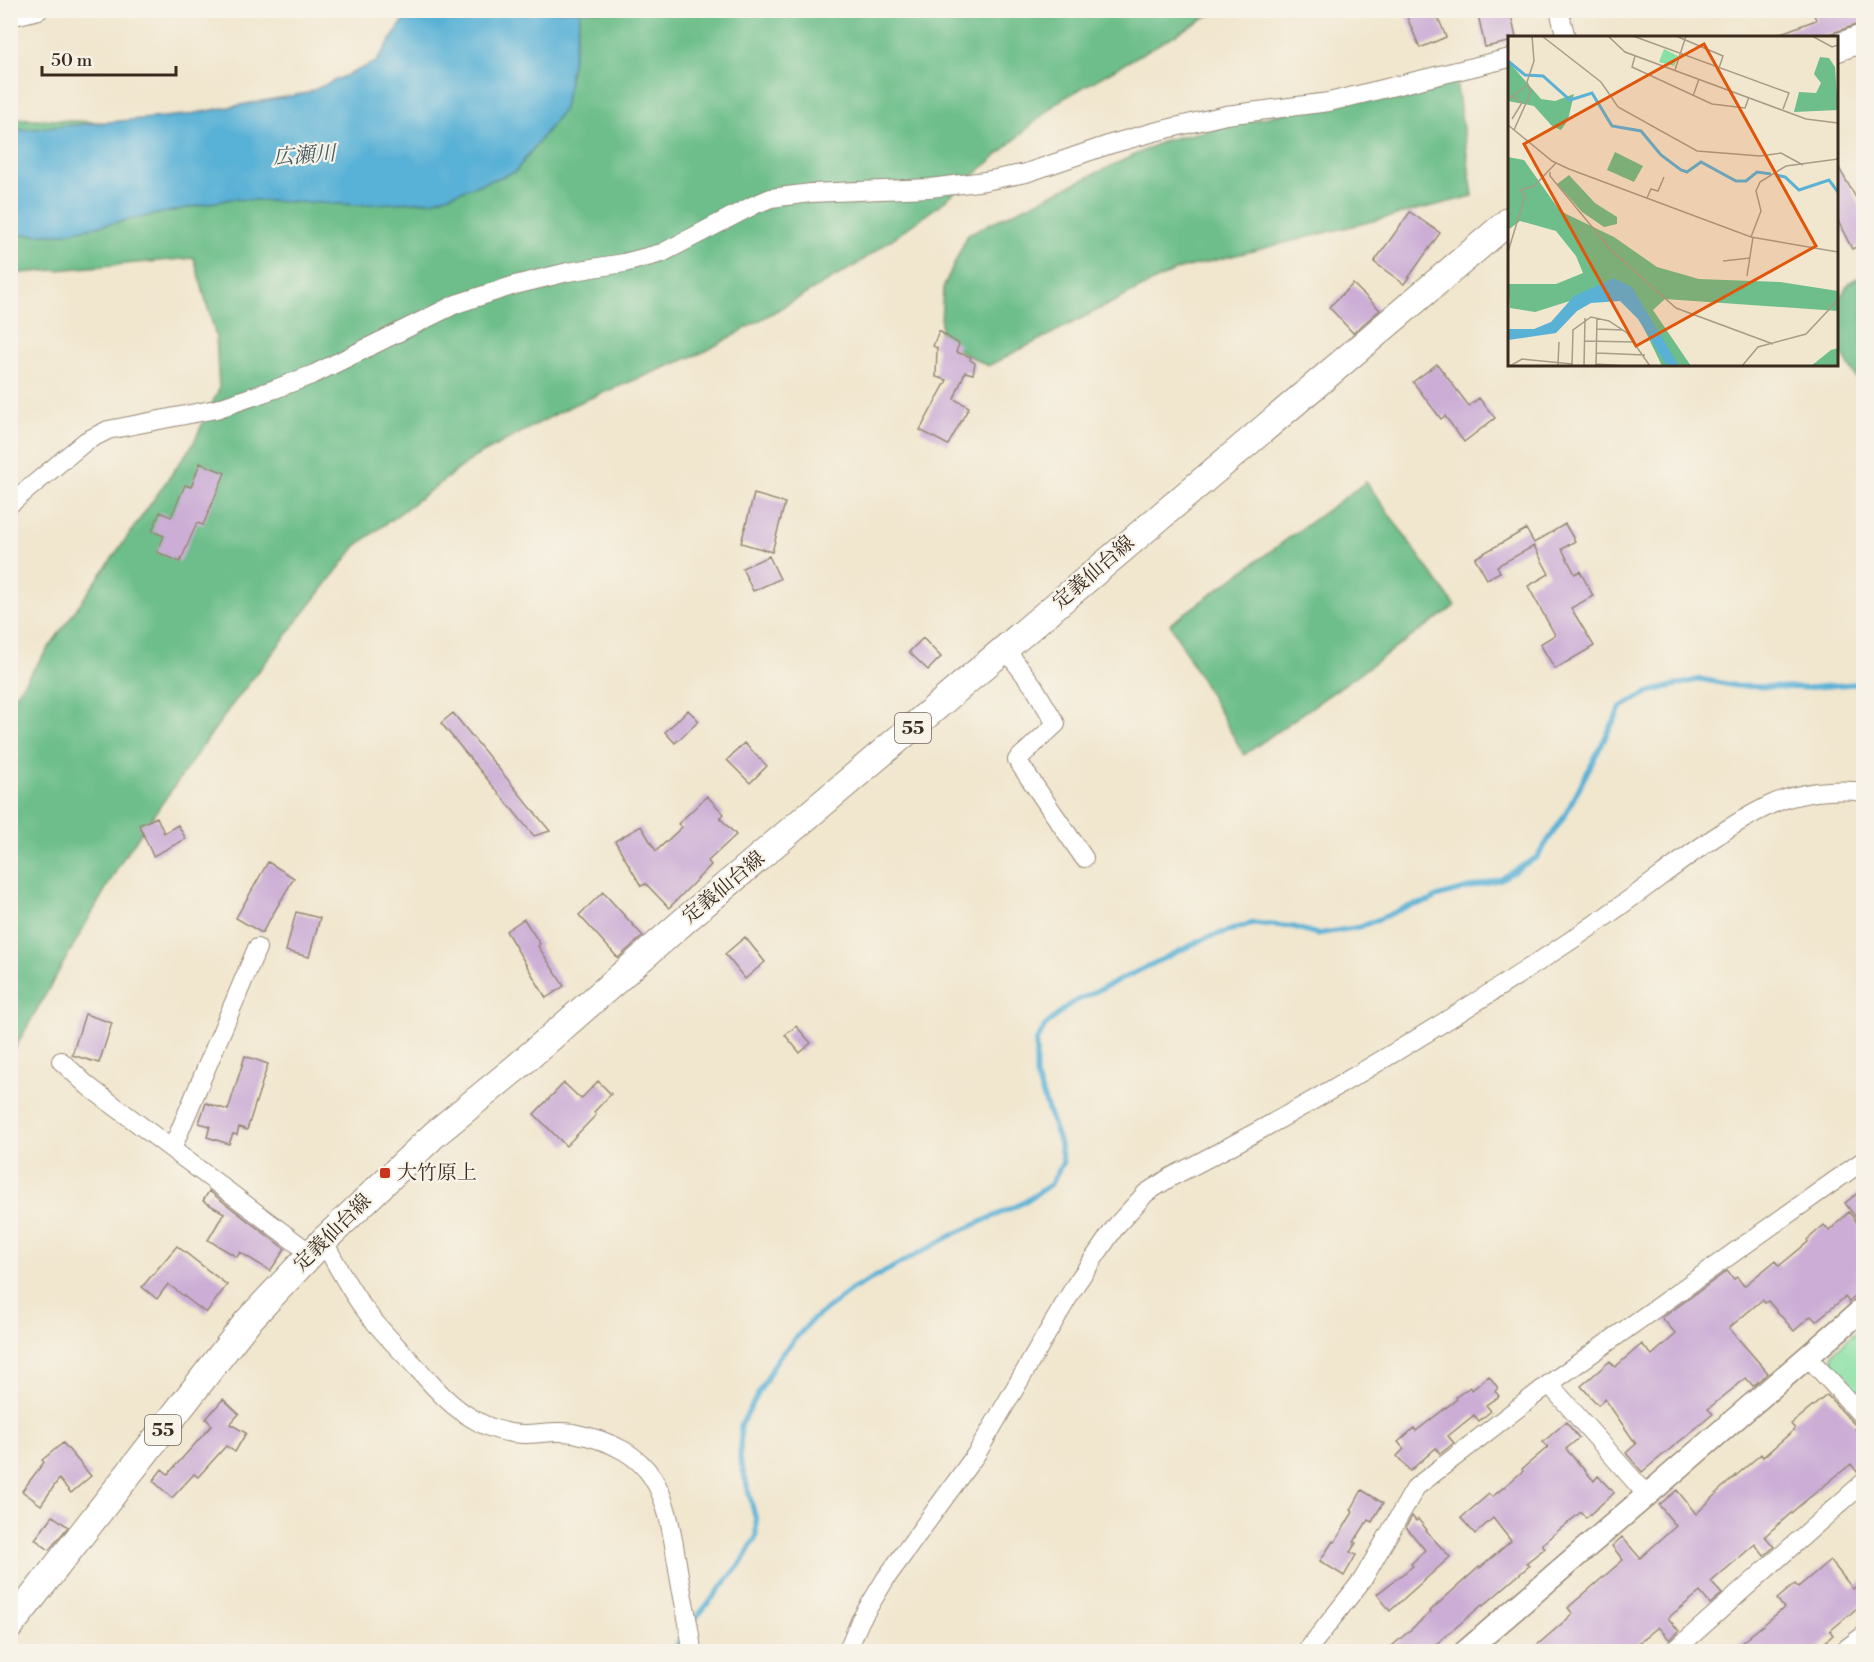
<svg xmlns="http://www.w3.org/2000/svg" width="1874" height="1662" viewBox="0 0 1874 1662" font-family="'Libre Bodoni','Noto Serif JP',serif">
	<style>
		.green { fill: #87e0a4; stroke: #618561; stroke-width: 1.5 }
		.forest { fill: #6dbe8a; stroke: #547454; stroke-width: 1.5 }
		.water { fill: #59b1d6; stroke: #4a6e7a; stroke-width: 1.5 }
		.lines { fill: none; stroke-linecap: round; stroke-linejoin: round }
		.stream { stroke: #59b1d6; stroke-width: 5 }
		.building { fill: #ccadd6 }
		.minor-casing { stroke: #968876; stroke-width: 20 }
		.tertiary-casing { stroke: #968876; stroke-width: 25 }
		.primary-casing { stroke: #968876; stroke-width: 29 }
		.minor { stroke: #fff; stroke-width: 18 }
		.tertiary { stroke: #fff; stroke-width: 22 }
		.primary { stroke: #fff; stroke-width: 27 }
		.poi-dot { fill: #c8321e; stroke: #f7f3e8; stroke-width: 2 }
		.labels { text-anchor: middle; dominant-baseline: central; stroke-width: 4.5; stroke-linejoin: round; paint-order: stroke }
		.shield { fill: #f7f3e8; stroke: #73665b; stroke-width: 1.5 }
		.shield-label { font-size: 18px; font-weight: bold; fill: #3b2a1e }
		.street-label { font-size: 20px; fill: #3b2a1e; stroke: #f7f3e8 }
		.poi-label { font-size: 20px; fill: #3b2a1e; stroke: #f7f3e8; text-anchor: start }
		.water-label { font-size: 21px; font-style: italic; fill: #46595e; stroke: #f7f3e8 }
		.inset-river { fill: none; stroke: #59b1d6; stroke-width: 3 }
		.inset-road { fill: none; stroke: #a89b88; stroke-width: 1.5 }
		.view { fill: #df570d; fill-opacity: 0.15; stroke: #df570d; stroke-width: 3 }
		.inset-edge { fill: none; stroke: #3b2a1e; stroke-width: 3 }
	</style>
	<rect width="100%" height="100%" fill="#f7f3e8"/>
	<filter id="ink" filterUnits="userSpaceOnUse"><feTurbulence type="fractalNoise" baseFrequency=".0167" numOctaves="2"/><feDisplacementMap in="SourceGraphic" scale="12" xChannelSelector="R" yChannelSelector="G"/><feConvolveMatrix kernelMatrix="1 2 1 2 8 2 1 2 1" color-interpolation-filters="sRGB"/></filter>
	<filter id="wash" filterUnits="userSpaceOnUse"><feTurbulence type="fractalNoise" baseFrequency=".008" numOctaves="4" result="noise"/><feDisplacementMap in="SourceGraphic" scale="24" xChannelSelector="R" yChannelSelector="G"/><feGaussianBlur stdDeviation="1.35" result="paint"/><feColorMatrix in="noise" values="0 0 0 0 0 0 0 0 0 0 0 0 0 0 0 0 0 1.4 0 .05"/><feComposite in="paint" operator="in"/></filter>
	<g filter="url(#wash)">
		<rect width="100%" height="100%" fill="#f1e6ce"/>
		<path class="green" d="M 1863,1326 L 1863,1403 L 1831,1366 L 1833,1353 Z"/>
		<path class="forest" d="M 430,11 L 1217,11 L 1059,101 L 941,204 L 856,265 L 706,351 L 573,405 L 475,457 L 356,546 L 229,709 L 124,857 L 11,1055 L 11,701 L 193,444 L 219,389 L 216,337 L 194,258 L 11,274 L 11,118 L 204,127 L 364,95 Z
			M 1455,74 L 1473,196 L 1176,270 L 988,366 L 940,340 L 943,288 L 968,234 L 1166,140 Z
			M 1863,275 L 1863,390 L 1836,343 L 1837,302 L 1850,282 Z
			M 1366,482 L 1455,606 L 1244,755 L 1170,624 Z"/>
		<path class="water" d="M 410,11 L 581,11 L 564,109 L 515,172 L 433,201 L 358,205 L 231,199 L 60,234 L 11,235 L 11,131 L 185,115 L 307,93 L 376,62 Z"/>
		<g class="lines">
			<path class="stream" d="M 692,1623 L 742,1562 L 756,1537 L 756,1520 L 740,1459 L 741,1425 L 778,1358 L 811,1321 L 853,1289 L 952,1235 L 1023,1203 L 1051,1184 L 1063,1162 L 1059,1141 L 1036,1076 L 1036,1042 L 1045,1026 L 1070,1004 L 1206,938 L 1253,923 L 1294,927 L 1317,934 L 1360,927 L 1407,907 L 1430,901 L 1436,897 L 1501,879 L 1537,857 L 1565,815 L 1621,707 L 1649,692 L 1700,679 L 1736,686 L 1806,688 L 1864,683
				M 672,1652 L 685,1633"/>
		</g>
		<g id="blocks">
			<path class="building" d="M 1404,10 L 1435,10 L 1446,37 L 1420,48 Z
				M 1477,10 L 1510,10 L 1516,38 L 1509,38 L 1509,42 L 1485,47 Z
				M 1812,10 L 1858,10 L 1862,23 L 1817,38 L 1773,38 L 1773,36 L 1816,20 Z
				M 1836,163 L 1863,210 L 1863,244 L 1852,249 L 1836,217 Z
				M 1410,212 L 1440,233 L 1404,284 L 1374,262 Z
				M 1353,284 L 1380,310 L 1353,333 L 1329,307 Z
				M 939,331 L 959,344 L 956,352 L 971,357 L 970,360 L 975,363 L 973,374 L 965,372 L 954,399 L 969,407 L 948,445 L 920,430 L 947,380 L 936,377 L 937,348 L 933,346 Z
				M 1437,364 L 1469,406 L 1479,398 L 1495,418 L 1464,442 L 1445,416 L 1441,419 L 1413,382 Z
				M 200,463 L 225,473 L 203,525 L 197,523 L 180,562 L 157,552 L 164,536 L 152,531 L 160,512 L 171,517 L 185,485 L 191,487 Z
				M 754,494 L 785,503 L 772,552 L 741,543 Z
				M 1565,524 L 1575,541 L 1562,549 L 1575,574 L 1580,571 L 1593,596 L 1571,608 L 1594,646 L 1555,669 L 1540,644 L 1555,635 L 1528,586 L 1549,574 L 1534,546 L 1497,566 L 1500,572 L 1487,579 L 1475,558 L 1526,529 L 1534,543 Z
				M 769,556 L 780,579 L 753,591 L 742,568 Z
				M 923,638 L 941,657 L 928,670 L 909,652 Z
				M 688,710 L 699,721 L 675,743 L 665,732 Z
				M 453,713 L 550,831 L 534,836 L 441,723 Z
				M 744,743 L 767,766 L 750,783 L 727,760 Z
				M 707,796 L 724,814 L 720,818 L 736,835 L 708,861 L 711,865 L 669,908 L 646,884 L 641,886 L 615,841 L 641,826 L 656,851 L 682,827 L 678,824 Z
				M 157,817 L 164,833 L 178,825 L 186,839 L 153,856 L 139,825 Z
				M 268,862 L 294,878 L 262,933 L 236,918 Z
				M 603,892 L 643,936 L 618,958 L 579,915 Z
				M 296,912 L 320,918 L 309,957 L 286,951 Z
				M 524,919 L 540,944 L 538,946 L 564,986 L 546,998 L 506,931 Z
				M 745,937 L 765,962 L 745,979 L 725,954 Z
				M 85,1014 L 112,1023 L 99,1063 L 72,1055 Z
				M 796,1026 L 811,1043 L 800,1053 L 785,1035 Z
				M 245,1056 L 268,1064 L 247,1130 L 239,1127 L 237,1135 L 233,1134 L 229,1144 L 207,1137 L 210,1126 L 199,1123 L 206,1103 L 228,1110 Z
				M 598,1081 L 611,1094 L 594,1112 L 596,1115 L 566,1146 L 534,1114 L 564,1083 L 581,1099 Z
				M 1863,1189 L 1863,1227 L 1845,1203 Z
				M 209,1191 L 285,1249 L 270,1271 L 240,1252 L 237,1257 L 208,1240 L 224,1213 L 203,1201 Z
				M 1849,1212 L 1863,1231 L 1863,1290 L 1849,1302 L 1845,1297 L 1816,1321 L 1811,1316 L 1794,1331 L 1768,1301 L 1765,1303 L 1762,1300 L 1729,1328 L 1768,1373 L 1753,1386 L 1746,1378 L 1708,1409 L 1713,1414 L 1642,1472 L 1626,1453 L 1636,1444 L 1605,1399 L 1598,1405 L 1581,1386 L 1610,1361 L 1615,1367 L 1642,1344 L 1652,1355 L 1676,1334 L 1662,1318 L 1727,1271 L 1734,1279 L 1737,1277 L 1744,1286 L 1775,1261 L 1779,1266 L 1808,1242 L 1807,1240 L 1824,1225 L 1829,1231 Z
				M 177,1246 L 227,1285 L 206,1313 L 168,1284 L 157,1299 L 142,1287 Z
				M 1489,1376 L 1498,1388 L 1495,1391 L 1499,1396 L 1486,1405 L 1491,1411 L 1479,1421 L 1474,1415 L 1448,1436 L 1454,1443 L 1440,1454 L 1436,1448 L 1410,1471 L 1397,1456 L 1404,1449 L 1398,1442 L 1414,1428 L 1416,1431 L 1457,1399 L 1456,1397 L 1470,1387 L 1472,1390 Z
				M 1827,1395 L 1857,1427 L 1855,1429 L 1863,1439 L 1863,1471 L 1858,1473 L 1851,1464 L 1799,1506 L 1765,1536 L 1774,1547 L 1764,1556 L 1755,1544 L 1740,1557 L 1711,1582 L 1722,1594 L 1710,1604 L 1700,1592 L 1668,1618 L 1679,1631 L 1670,1640 L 1658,1627 L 1628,1652 L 1529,1652 L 1573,1614 L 1568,1608 L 1571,1605 L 1623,1560 L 1612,1546 L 1622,1537 L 1640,1558 L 1676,1526 L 1659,1505 L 1677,1490 L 1696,1514 L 1717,1494 L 1716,1493 L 1761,1454 L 1763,1457 L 1795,1429 L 1791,1424 Z
				M 223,1399 L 239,1414 L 230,1424 L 246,1433 L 235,1452 L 226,1446 L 198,1477 L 194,1474 L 172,1498 L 153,1481 L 162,1469 L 168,1474 L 212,1425 L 206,1419 Z
				M 1566,1422 L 1579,1438 L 1566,1449 L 1594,1481 L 1598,1476 L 1614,1493 L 1586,1518 L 1581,1512 L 1542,1544 L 1545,1548 L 1526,1563 L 1529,1566 L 1483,1606 L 1482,1605 L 1427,1652 L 1385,1652 L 1431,1612 L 1430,1611 L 1479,1567 L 1480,1568 L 1511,1541 L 1493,1518 L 1475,1534 L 1461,1518 L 1489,1494 L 1492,1497 L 1523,1471 L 1522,1469 L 1548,1447 L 1543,1442 Z
				M 63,1443 L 91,1476 L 71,1493 L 59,1479 L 41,1505 L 22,1491 L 44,1462 L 42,1460 Z
				M 1362,1490 L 1383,1503 L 1372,1522 L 1368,1520 L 1354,1542 L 1356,1543 L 1350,1552 L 1356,1555 L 1344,1576 L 1320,1561 L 1333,1541 L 1335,1542 L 1353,1512 L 1351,1510 Z
				M 53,1516 L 68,1527 L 49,1550 L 35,1539 Z
				M 1412,1516 L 1416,1521 L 1418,1519 L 1427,1530 L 1426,1531 L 1450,1557 L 1390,1611 L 1377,1594 L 1413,1566 L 1411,1564 L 1425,1550 L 1406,1527 Z
				M 1830,1560 L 1853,1589 L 1863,1580 L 1863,1603 L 1830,1631 L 1833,1635 L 1814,1652 L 1730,1652 L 1784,1608 L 1777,1599 L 1795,1584 L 1798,1587 Z"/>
		</g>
	</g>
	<g filter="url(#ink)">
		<use href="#blocks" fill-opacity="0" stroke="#968876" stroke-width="1.5"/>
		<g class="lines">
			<defs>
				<path id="minor" d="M 1559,10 L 1566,38
					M 10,17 L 39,10
					M 10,504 L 86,441 L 108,430 L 216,409 L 275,389 L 314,374 L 456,304 L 515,285 L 568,272 L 624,263 L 662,253 L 754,205 L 771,198 L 811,193 L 930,188 L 985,181 L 1026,173 L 1111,144 L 1154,132 L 1226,115 L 1329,102 L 1510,58
					M 1006,650 L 1034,687 L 1056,724 L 1017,760 L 1084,858
					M 61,1061 L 88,1086 L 311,1254
					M 172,1149 L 257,948
					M 323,1241 C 337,1264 349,1290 366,1311 C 381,1332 401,1350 418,1369 C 435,1388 452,1408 475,1420 C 488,1428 508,1434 523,1434 C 540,1434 555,1430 573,1433 C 663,1451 666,1497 679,1575 C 683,1601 690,1626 692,1652
					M 1808,1357 L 1864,1418
					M 1549,1384 L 1647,1495
					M 847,1652 L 860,1621 L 886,1578 L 977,1453 L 1076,1284 L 1116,1226 L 1146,1193 L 1171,1177 C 1307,1108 1437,1029 1564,945 C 1596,924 1626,902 1657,879 C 1693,852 1729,825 1770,805 C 1798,792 1833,788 1864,792
					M 1306,1652 L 1363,1579 L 1416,1487 L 1549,1384 L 1864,1160
					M 1673,1652 L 1864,1482
					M 1842,1652 L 1864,1635"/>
				<path id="tertiary" d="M 1465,1652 L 1864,1308"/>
				<path id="primary" d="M 1836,48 L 1864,38
					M 10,1626 L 247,1322 L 323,1241 L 435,1134 L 517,1067 L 684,921 L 1510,220"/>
			</defs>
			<use href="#minor" class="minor-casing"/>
			<use href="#tertiary" class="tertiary-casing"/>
			<use href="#primary" class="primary-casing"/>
			<use href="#minor" class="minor"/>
			<use href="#tertiary" class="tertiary"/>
			<use href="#primary" class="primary"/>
		</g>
	</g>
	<rect class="poi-dot" x="379" y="1167" width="12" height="12" rx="3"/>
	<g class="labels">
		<g class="shield">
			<rect x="895" y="713" width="36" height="30" rx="4.5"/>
			<rect x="145" y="1415" width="36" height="30" rx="4.5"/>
		</g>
		<g class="shield-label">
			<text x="913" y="728">55</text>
			<text x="163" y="1430">55</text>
		</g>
		<g class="street-label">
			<text transform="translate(1094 573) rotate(-41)">定義仙台線</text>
			<text transform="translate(724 888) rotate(-40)">定義仙台線</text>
			<text transform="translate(333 1233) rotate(-45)">定義仙台線</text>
		</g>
		<g class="poi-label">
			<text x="397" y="1173">大竹原上</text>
		</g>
		<g class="water-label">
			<text transform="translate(304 156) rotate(-4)">広瀬川</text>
		</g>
	</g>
	<g transform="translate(1508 36)">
		<rect width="330" height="330" fill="#f1e6ce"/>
		<path d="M 156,13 L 170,20 L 166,30 L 151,26 Z" fill="#87e0a4"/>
		<path d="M 312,21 L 321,22 L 327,31 L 330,74 L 286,76 L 291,56 L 308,57 L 313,47 L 306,38 ZM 0,25 L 33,63 L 47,65 L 66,58 L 60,84 L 53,94 L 44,90 L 26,70 L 0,65 ZM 107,116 L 135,130 L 126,146 L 99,134 ZM 0,121 L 16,124 L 52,175 L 106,201 L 149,231 L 191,243 L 272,246 L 330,255 L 330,275 L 157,263 L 145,274 L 183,330 L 154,330 L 130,280 L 117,265 L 95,261 L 65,264 L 27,276 L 2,272 L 0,248 L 48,248 L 75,237 L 68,220 L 48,195 L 12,185 L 0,194 ZM 61,139 L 87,167 L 109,181 L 109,188 L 96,191 L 74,176 L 49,148 ZM 330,312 L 330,330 L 303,330 L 323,314 Z" fill="#6dbe8a"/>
		<path d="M 106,242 L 124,251 L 171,330 L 159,330 L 130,283 L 112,265 L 83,267 L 69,275 L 48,297 L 0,304 L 0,293 L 26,293 L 43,286 L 66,260 Z" fill="#59b1d6"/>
		<path class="inset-river" d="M 0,25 L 17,39 L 35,40 L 62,64 L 84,57 L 104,90 L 133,95 L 153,119 L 173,134 L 179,136 L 193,126 L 228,145 L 238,145 L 249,136 L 263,138M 268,139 L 277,141 L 291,154 L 321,144 L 330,156"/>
		<path class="inset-road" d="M 34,0 L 93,46 L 110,71 L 189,115 L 252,120 L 273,117 L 295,129M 100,0 L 117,16 L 298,83 L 330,87M 125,0 L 281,57 L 275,73M 168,0 L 215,20 L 211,32M 304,0 L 324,11 L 330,9M 127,20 L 124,31 L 204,68 L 237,72 L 241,61M 167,34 L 178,0M 4,60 L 14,67 L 4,83M 185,60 L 191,43M 0,63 L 20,49M 0,89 L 44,125 L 61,133 L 243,201 L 330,216M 6,94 L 23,56 L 19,46 L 26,25 L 24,0M 42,136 L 42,140 L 104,215 L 168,272 L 265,308M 139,162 L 143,153 L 150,155 L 156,141M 243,201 L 253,175 L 248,155 L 252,146 L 278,130 L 330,123M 0,216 L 17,160 L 12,154 L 26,150 L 48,127M 215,225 L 242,222M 239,240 L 245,201M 89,293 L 115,294M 77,305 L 127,306M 89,317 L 137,319M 88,328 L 118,330M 50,329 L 51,306M 2,330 L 14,323 L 64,328M 64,330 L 65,294 L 83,281 L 101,285 L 119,297 L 142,330M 76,330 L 77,282M 88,330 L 89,282M 234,330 L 250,311 L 298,298 L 330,264"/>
		<path class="view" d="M 196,8 L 308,210 L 128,310 L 16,108 Z"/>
		<rect width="330" height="330" class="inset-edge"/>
	</g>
	<rect width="1874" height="1662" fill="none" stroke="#f7f3e8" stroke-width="36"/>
	<path d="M42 66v9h134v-9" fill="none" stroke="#3b2a1e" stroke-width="3"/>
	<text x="51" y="66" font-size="18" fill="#3b2a1e" stroke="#f7f3e8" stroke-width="4.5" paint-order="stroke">50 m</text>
</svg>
